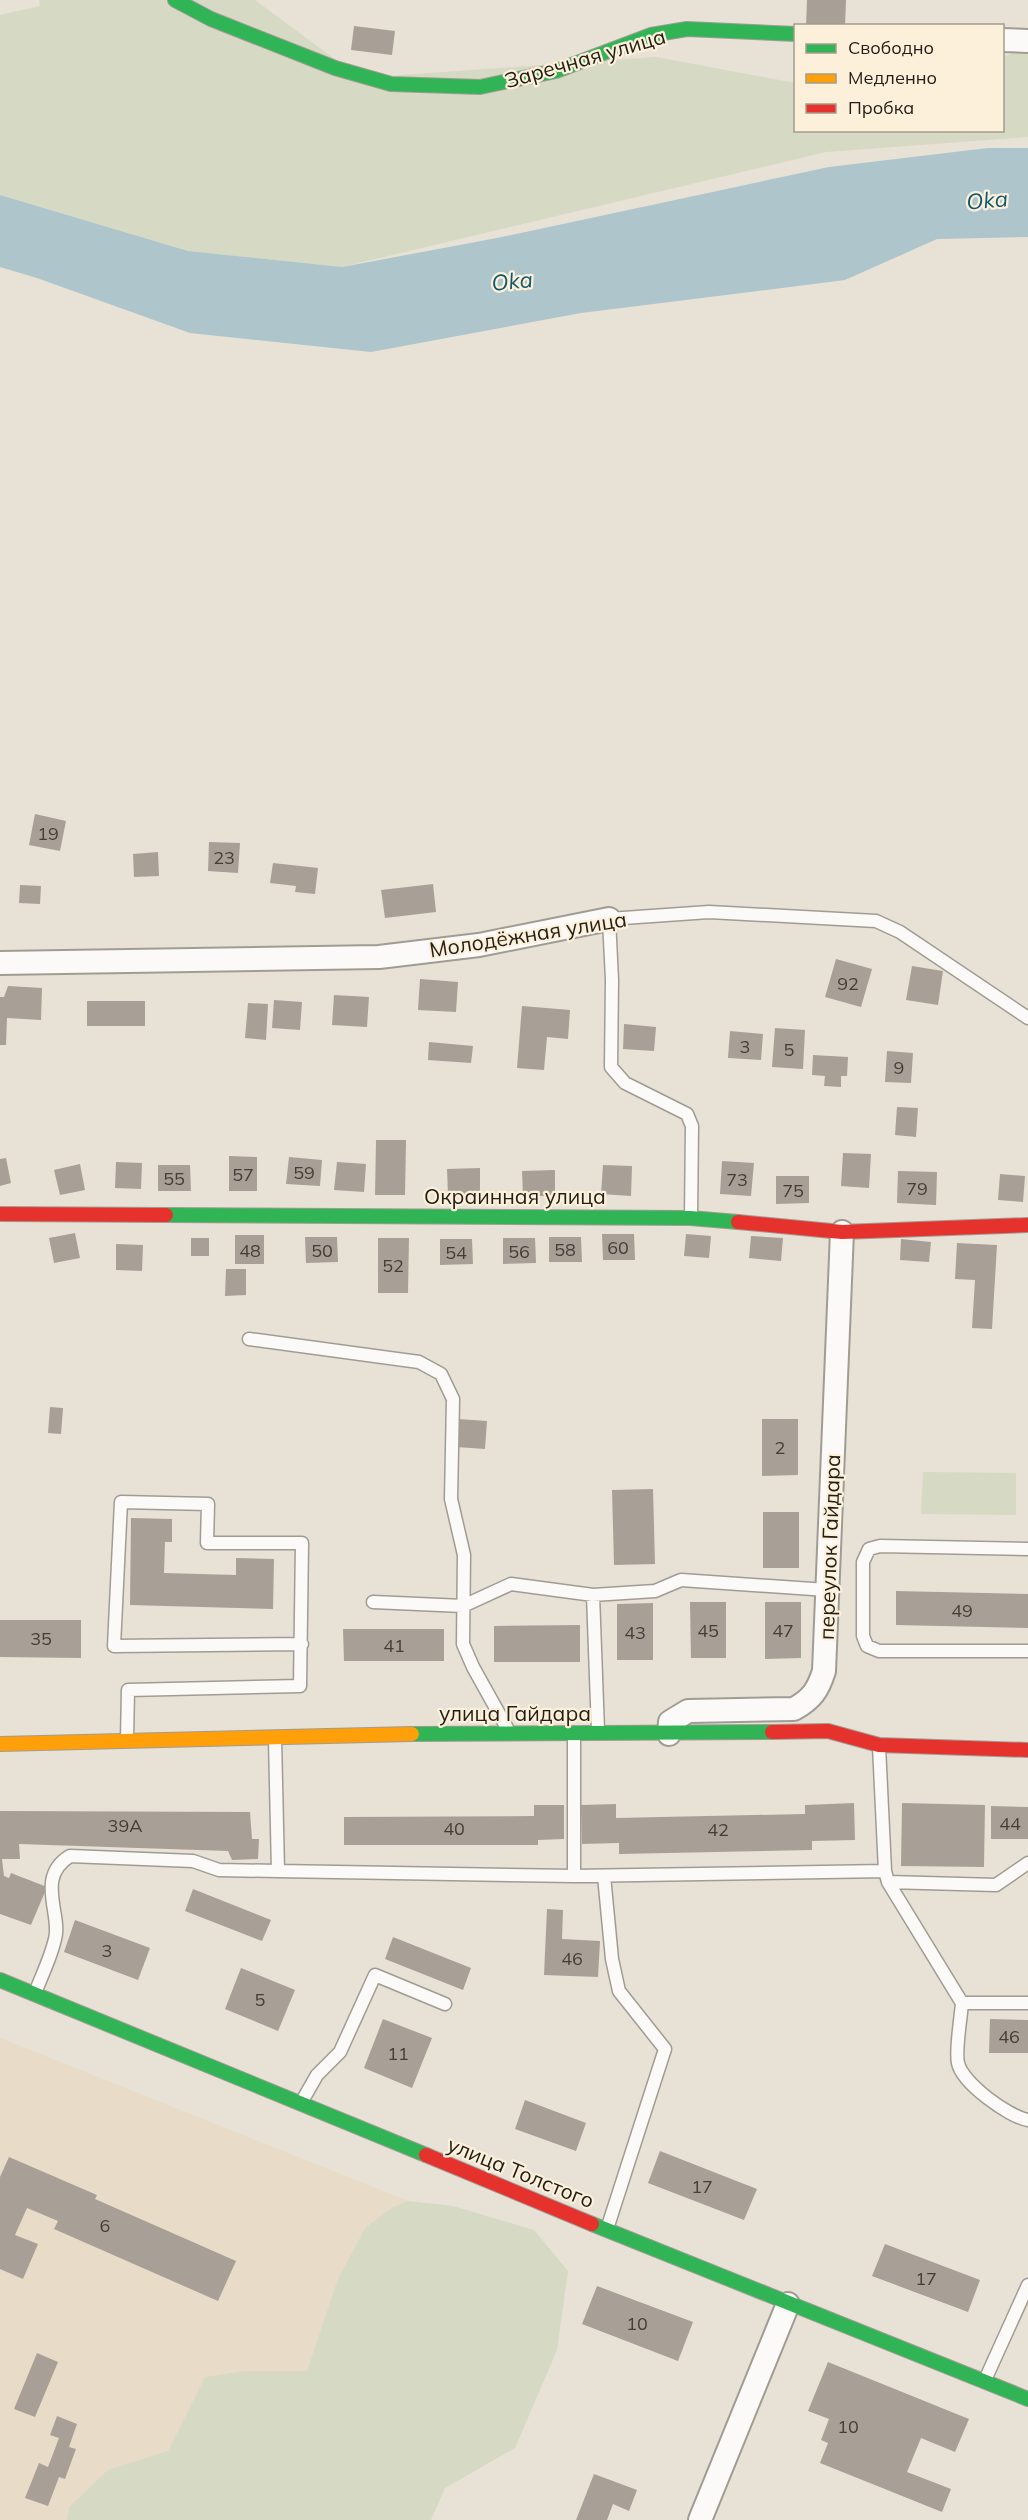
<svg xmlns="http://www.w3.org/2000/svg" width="1028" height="2520" viewBox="0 0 1028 2520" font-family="Mulish,sans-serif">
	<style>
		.built { fill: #e8dcc8 }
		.green { fill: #d6d9c4 }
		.water { fill: #aec5cc }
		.building { fill: #a8a097 }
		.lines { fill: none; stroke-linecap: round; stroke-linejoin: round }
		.lane-casing { stroke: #a19c93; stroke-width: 15 }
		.street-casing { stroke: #a19c93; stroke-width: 26 }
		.fast-casing { stroke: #a19c93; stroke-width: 16 }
		.slow-casing { stroke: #a19c93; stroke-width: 16 }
		.jam-casing { stroke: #a19c93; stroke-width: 16 }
		.lane { stroke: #fbfaf9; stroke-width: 12 }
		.street { stroke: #fbfaf9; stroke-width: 22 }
		.fast { stroke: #30b455; stroke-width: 14 }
		.slow { stroke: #ff9f0a; stroke-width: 14 }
		.jam { stroke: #e5322d; stroke-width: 14 }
		.labels { text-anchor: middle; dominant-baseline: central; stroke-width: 4.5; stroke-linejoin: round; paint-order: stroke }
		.number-label { font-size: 18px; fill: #443e36 }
		.street-label { font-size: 21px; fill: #221e16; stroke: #fdf0db }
		.water-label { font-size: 22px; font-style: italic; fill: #10586c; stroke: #fdf0db }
	</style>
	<rect width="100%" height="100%" fill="#e7e1d6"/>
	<path class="built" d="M 0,2038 L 408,2201 L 346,2397 L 121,2520 L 0,2520 Z"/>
	<path class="green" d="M 39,0 L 255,0 L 360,78 L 656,57 L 795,83 L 796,130 L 1002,130 L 1003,57 L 1021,50 L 1028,27 L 1028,137 L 826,152 L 342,267 L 188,251 L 0,195 L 0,15 L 40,6 Z
		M 923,1472 L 1016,1473 L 1016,1515 L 921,1514 Z
		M 408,2201 L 453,2206 L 534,2230 L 568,2271 L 557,2350 L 515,2448 L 445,2488 L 431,2520 L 67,2520 L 69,2507 L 108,2470 L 168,2451 L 205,2377 L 245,2371 L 307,2371 L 338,2279 L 365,2228 L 392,2208 Z"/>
	<path class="water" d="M 988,148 L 1028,148 L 1028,237 L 937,239 L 845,280 L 581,313 L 371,352 L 190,333 L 37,278 L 0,267 L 0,195 L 188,251 L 342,267 L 497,238 L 829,167 Z"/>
	<path class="building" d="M 807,0 L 846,0 L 845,26 L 806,26 Z
		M 354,26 L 395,31 L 392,55 L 351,50 Z
		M 35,814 L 66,821 L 60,851 L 29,845 Z
		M 209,842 L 240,843 L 238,873 L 208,871 Z
		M 158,852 L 159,876 L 134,877 L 133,854 Z
		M 273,863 L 318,868 L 315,894 L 295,892 L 296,886 L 270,883 Z
		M 433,884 L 436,912 L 385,918 L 381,890 Z
		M 20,885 L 41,886 L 40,904 L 19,903 Z
		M 836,959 L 872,969 L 861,1007 L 825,997 Z
		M 912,966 L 943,971 L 938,1005 L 906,1000 Z
		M 420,979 L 458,982 L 456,1012 L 418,1010 Z
		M 8,986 L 42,988 L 41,1020 L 7,1018 L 6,1045 L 0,1045 L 0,997 L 4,997 Z
		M 334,995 L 369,997 L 367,1027 L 332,1025 Z
		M 274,1000 L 302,1002 L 300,1030 L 272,1028 Z
		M 87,1001 L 145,1001 L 145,1026 L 87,1026 Z
		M 248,1003 L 268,1004 L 266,1040 L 245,1038 Z
		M 522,1006 L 570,1010 L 568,1039 L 547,1037 L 544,1070 L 517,1068 Z
		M 624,1024 L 656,1027 L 654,1051 L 623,1049 Z
		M 775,1028 L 805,1030 L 803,1069 L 772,1067 Z
		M 730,1031 L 763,1034 L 761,1060 L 728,1058 Z
		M 429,1042 L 473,1046 L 471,1063 L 428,1060 Z
		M 887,1051 L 913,1053 L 911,1083 L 885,1082 Z
		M 813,1055 L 848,1057 L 847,1076 L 841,1076 L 841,1087 L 824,1086 L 825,1076 L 812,1075 Z
		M 897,1107 L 918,1108 L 916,1137 L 895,1135 Z
		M 376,1140 L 406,1140 L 405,1195 L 375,1195 Z
		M 843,1153 L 871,1154 L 869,1188 L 841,1186 Z
		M 229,1156 L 257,1157 L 257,1191 L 229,1191 Z
		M 289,1157 L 322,1160 L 320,1186 L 286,1184 Z
		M 6,1158 L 11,1183 L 0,1186 L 0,1159 Z
		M 722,1161 L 754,1163 L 751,1196 L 720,1194 Z
		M 116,1162 L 142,1163 L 141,1189 L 115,1188 Z
		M 337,1162 L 366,1164 L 364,1192 L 334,1190 Z
		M 80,1164 L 85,1190 L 60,1195 L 54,1170 Z
		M 158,1165 L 190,1165 L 191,1191 L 158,1191 Z
		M 603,1165 L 632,1166 L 631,1196 L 601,1194 Z
		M 480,1168 L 480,1194 L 448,1194 L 447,1169 Z
		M 555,1170 L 555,1196 L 523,1196 L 522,1171 Z
		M 898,1171 L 937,1172 L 936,1205 L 897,1203 Z
		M 1000,1174 L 1025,1176 L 1023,1202 L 998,1200 Z
		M 776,1176 L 809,1176 L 809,1203 L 776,1204 Z
		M 75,1233 L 80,1258 L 54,1263 L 49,1238 Z
		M 602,1234 L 634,1234 L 635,1260 L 603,1260 Z
		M 686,1234 L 711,1236 L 709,1258 L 684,1256 Z
		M 235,1235 L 264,1235 L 264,1264 L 235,1264 Z
		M 751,1236 L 783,1238 L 781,1261 L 749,1258 Z
		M 305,1237 L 337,1237 L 338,1262 L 306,1263 Z
		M 549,1237 L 581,1237 L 582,1262 L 549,1262 Z
		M 191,1238 L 209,1238 L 209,1256 L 191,1256 Z
		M 378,1238 L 409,1238 L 408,1293 L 378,1293 Z
		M 503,1238 L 535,1238 L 536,1263 L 503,1264 Z
		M 440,1239 L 472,1239 L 473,1264 L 440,1265 Z
		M 901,1239 L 931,1242 L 929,1262 L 900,1260 Z
		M 957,1243 L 997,1245 L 992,1329 L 972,1328 L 975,1280 L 955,1279 Z
		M 116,1244 L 143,1245 L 142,1271 L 116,1270 Z
		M 226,1269 L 246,1269 L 246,1295 L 225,1296 Z
		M 50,1407 L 63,1408 L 61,1434 L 48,1433 Z
		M 458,1419 L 487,1421 L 485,1449 L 456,1447 Z
		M 762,1419 L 798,1419 L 798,1475 L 762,1476 Z
		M 653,1489 L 655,1564 L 614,1565 L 612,1490 Z
		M 763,1512 L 799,1512 L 799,1568 L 763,1568 Z
		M 131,1518 L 172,1519 L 172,1542 L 165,1542 L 164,1573 L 236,1575 L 236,1558 L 274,1559 L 273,1609 L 130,1605 Z
		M 896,1591 L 1028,1594 L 1028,1628 L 896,1625 Z
		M 690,1602 L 726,1602 L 726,1658 L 691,1658 Z
		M 765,1602 L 801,1602 L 801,1658 L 765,1659 Z
		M 653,1603 L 653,1660 L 617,1660 L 617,1604 Z
		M 0,1620 L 81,1620 L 81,1658 L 0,1657 Z
		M 580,1625 L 580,1662 L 494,1662 L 494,1626 Z
		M 343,1629 L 444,1629 L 444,1661 L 344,1661 Z
		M 854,1803 L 855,1840 L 812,1841 L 812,1850 L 619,1854 L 619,1843 L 582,1844 L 581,1805 L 616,1804 L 616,1818 L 805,1814 L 805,1805 Z
		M 902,1803 L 985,1805 L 984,1867 L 901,1866 Z
		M 534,1805 L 564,1805 L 564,1839 L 538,1840 L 538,1845 L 344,1845 L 344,1817 L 534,1816 Z
		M 991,1806 L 1028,1807 L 1028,1839 L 991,1839 Z
		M 0,1811 L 250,1812 L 252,1839 L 259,1839 L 258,1859 L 232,1860 L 228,1851 L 19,1844 L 20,1859 L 2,1859 L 4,1876 L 9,1878 L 11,1873 L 47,1887 L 31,1925 L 0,1914 Z
		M 193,1889 L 271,1920 L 262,1941 L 185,1911 Z
		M 547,1909 L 563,1910 L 562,1939 L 600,1941 L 598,1977 L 544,1975 Z
		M 75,1920 L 150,1948 L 138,1980 L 64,1952 Z
		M 393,1937 L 471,1968 L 463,1990 L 385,1959 Z
		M 241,1968 L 295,1990 L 278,2031 L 225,2009 Z
		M 383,2019 L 432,2038 L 412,2088 L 364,2068 Z
		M 990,2019 L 1028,2020 L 1028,2053 L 989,2053 Z
		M 525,2100 L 586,2123 L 576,2151 L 515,2129 Z
		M 660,2151 L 757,2189 L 744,2220 L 648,2183 Z
		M 9,2157 L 97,2195 L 95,2199 L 236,2261 L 218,2301 L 54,2229 L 58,2221 L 27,2208 L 15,2235 L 38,2244 L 23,2279 L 0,2269 L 0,2177 Z
		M 885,2244 L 980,2280 L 968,2312 L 872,2276 Z
		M 597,2286 L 693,2322 L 678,2361 L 582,2324 Z
		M 37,2353 L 58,2362 L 35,2417 L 14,2409 Z
		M 828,2362 L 969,2419 L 955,2452 L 921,2438 L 907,2472 L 951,2489 L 942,2512 L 820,2463 L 828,2443 L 821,2440 L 829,2419 L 808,2411 Z
		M 57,2416 L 77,2424 L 69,2447 L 76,2449 L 65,2479 L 59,2477 L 48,2506 L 25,2498 L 39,2463 L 48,2467 L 59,2438 L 50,2435 Z
		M 594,2474 L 637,2490 L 629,2511 L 613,2504 L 607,2520 L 576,2520 Z"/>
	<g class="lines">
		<defs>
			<path id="lane" d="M 691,1217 L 692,1126 L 687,1114 L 625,1083 L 611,1067 L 612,980 L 609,919 L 709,912 L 876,921 L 900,932 L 1028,1018
				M 249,1339 L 419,1362 L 441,1374 L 453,1399 L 451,1499 L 464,1555 L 463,1644 L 473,1667 L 507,1728
				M 1028,1549 L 880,1546 L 869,1549 L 863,1562 L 863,1636 L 867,1646 L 879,1651 L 1028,1651
				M 593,1595 L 598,1731
				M 373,1602 L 463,1606 L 511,1584 L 593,1595 L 655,1591 L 681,1580 L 827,1590
				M 574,1734 L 574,1876 L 885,1871
				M 275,1739 L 278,1871 L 574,1876
				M 127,1740 L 128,1690 L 300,1686 L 302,1543 L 207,1543 L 208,1504 L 121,1502 L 114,1646 L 302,1644
				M 879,1746 L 885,1871 L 888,1882 L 962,2003 L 1028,2003
				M 604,1876 L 612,1959 L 619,1991 L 665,2049 L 607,2229
				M 888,1882 L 996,1885 L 1028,1863
				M 35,1993 C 42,1975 51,1957 55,1939 C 62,1915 35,1877 70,1856 L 193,1861 L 219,1870 L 278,1871
				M 962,2003 C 961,2017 955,2051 958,2063 C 962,2083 1009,2117 1028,2120
				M 301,2103 L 317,2075 L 340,2052 L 375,1975 L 445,2004
				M 985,2380 L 1028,2285"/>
			<path id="street" d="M 1002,40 L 1028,41
				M 0,963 L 379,957 L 479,945 L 609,919
				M 669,1734 L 670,1722 L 688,1711 L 794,1709 C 812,1699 818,1690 824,1671 L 842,1232
				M 700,2520 L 788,2304"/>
			<path id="fast" d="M 175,0 L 211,19 L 335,68 L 391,84 L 480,87 L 556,71 L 651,35 L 687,29 L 796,34
				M 166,1215 L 690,1218 L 738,1222
				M 412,1734 L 772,1732
				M 0,1980 L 426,2155
				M 592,2224 L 1028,2399"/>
			<path id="slow" d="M 0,1744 L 412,1734"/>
			<path id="jam" d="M 0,1214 L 166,1215
				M 738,1222 L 842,1232 L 1028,1225
				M 772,1732 L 828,1731 L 879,1745 L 1028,1750
				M 426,2155 L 592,2224"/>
		</defs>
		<use href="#lane" class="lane-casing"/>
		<use href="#street" class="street-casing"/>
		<use href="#fast" class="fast-casing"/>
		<use href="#slow" class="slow-casing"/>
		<use href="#jam" class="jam-casing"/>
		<use href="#lane" class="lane"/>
		<use href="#street" class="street"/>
		<use href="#fast" class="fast"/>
		<use href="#slow" class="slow"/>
		<use href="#jam" class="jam"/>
	</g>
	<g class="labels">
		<g class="number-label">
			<text x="48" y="833">19</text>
			<text x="224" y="857">23</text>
			<text x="848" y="983">92</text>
			<text x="745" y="1046">3</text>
			<text x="789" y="1049">5</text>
			<text x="899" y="1067">9</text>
			<text x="304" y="1172">59</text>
			<text x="243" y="1174">57</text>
			<text x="174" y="1178">55</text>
			<text x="737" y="1179">73</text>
			<text x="917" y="1188">79</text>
			<text x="793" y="1190">75</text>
			<text x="618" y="1247">60</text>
			<text x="565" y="1249">58</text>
			<text x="250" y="1250">48</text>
			<text x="322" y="1250">50</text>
			<text x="519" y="1251">56</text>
			<text x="456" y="1252">54</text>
			<text x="393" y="1265">52</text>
			<text x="780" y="1447">2</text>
			<text x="962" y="1610">49</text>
			<text x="708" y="1630">45</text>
			<text x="783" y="1630">47</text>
			<text x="635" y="1632">43</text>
			<text x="41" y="1638">35</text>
			<text x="394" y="1645">41</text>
			<text x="1010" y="1823">44</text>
			<text x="125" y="1825">39А</text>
			<text x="454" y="1828">40</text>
			<text x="718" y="1829">42</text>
			<text x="107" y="1950">3</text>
			<text x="572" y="1958">46</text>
			<text x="260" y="1999">5</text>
			<text x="1009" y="2036">46</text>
			<text x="398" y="2053">11</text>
			<text x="702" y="2186">17</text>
			<text x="105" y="2225">6</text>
			<text x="926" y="2278">17</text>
			<text x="637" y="2323">10</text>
			<text x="848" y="2426">10</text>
		</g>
		<g class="street-label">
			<text transform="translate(585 58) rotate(-16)">Заречная улица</text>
			<text transform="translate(528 934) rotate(-9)">Молодёжная улица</text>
			<text x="515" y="1196">Окраинная улица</text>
			<text transform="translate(829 1547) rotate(-88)">переулок Гайдара</text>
			<text x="515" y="1713">улица Гайдара</text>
			<text transform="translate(521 2172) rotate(22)">улица Толстого</text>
		</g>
		<g class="water-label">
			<text transform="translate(987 200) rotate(-5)">Oka</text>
			<text transform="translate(512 281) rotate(-6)">Oka</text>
		</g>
	</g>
	<rect x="794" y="24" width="210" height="108" fill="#fdf0db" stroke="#a59c8c" stroke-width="1.5"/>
	<rect x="806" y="44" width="30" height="9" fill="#30b455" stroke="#a59c8c" stroke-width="1.5"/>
	<text x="848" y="54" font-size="18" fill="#221e16">Свободно</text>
	<rect x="806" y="74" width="30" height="9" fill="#ff9f0a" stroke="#a59c8c" stroke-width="1.5"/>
	<text x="848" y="84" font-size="18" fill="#221e16">Медленно</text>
	<rect x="806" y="104" width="30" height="9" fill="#e5322d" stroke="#a59c8c" stroke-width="1.5"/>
	<text x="848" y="114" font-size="18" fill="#221e16">Пробка</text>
</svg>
